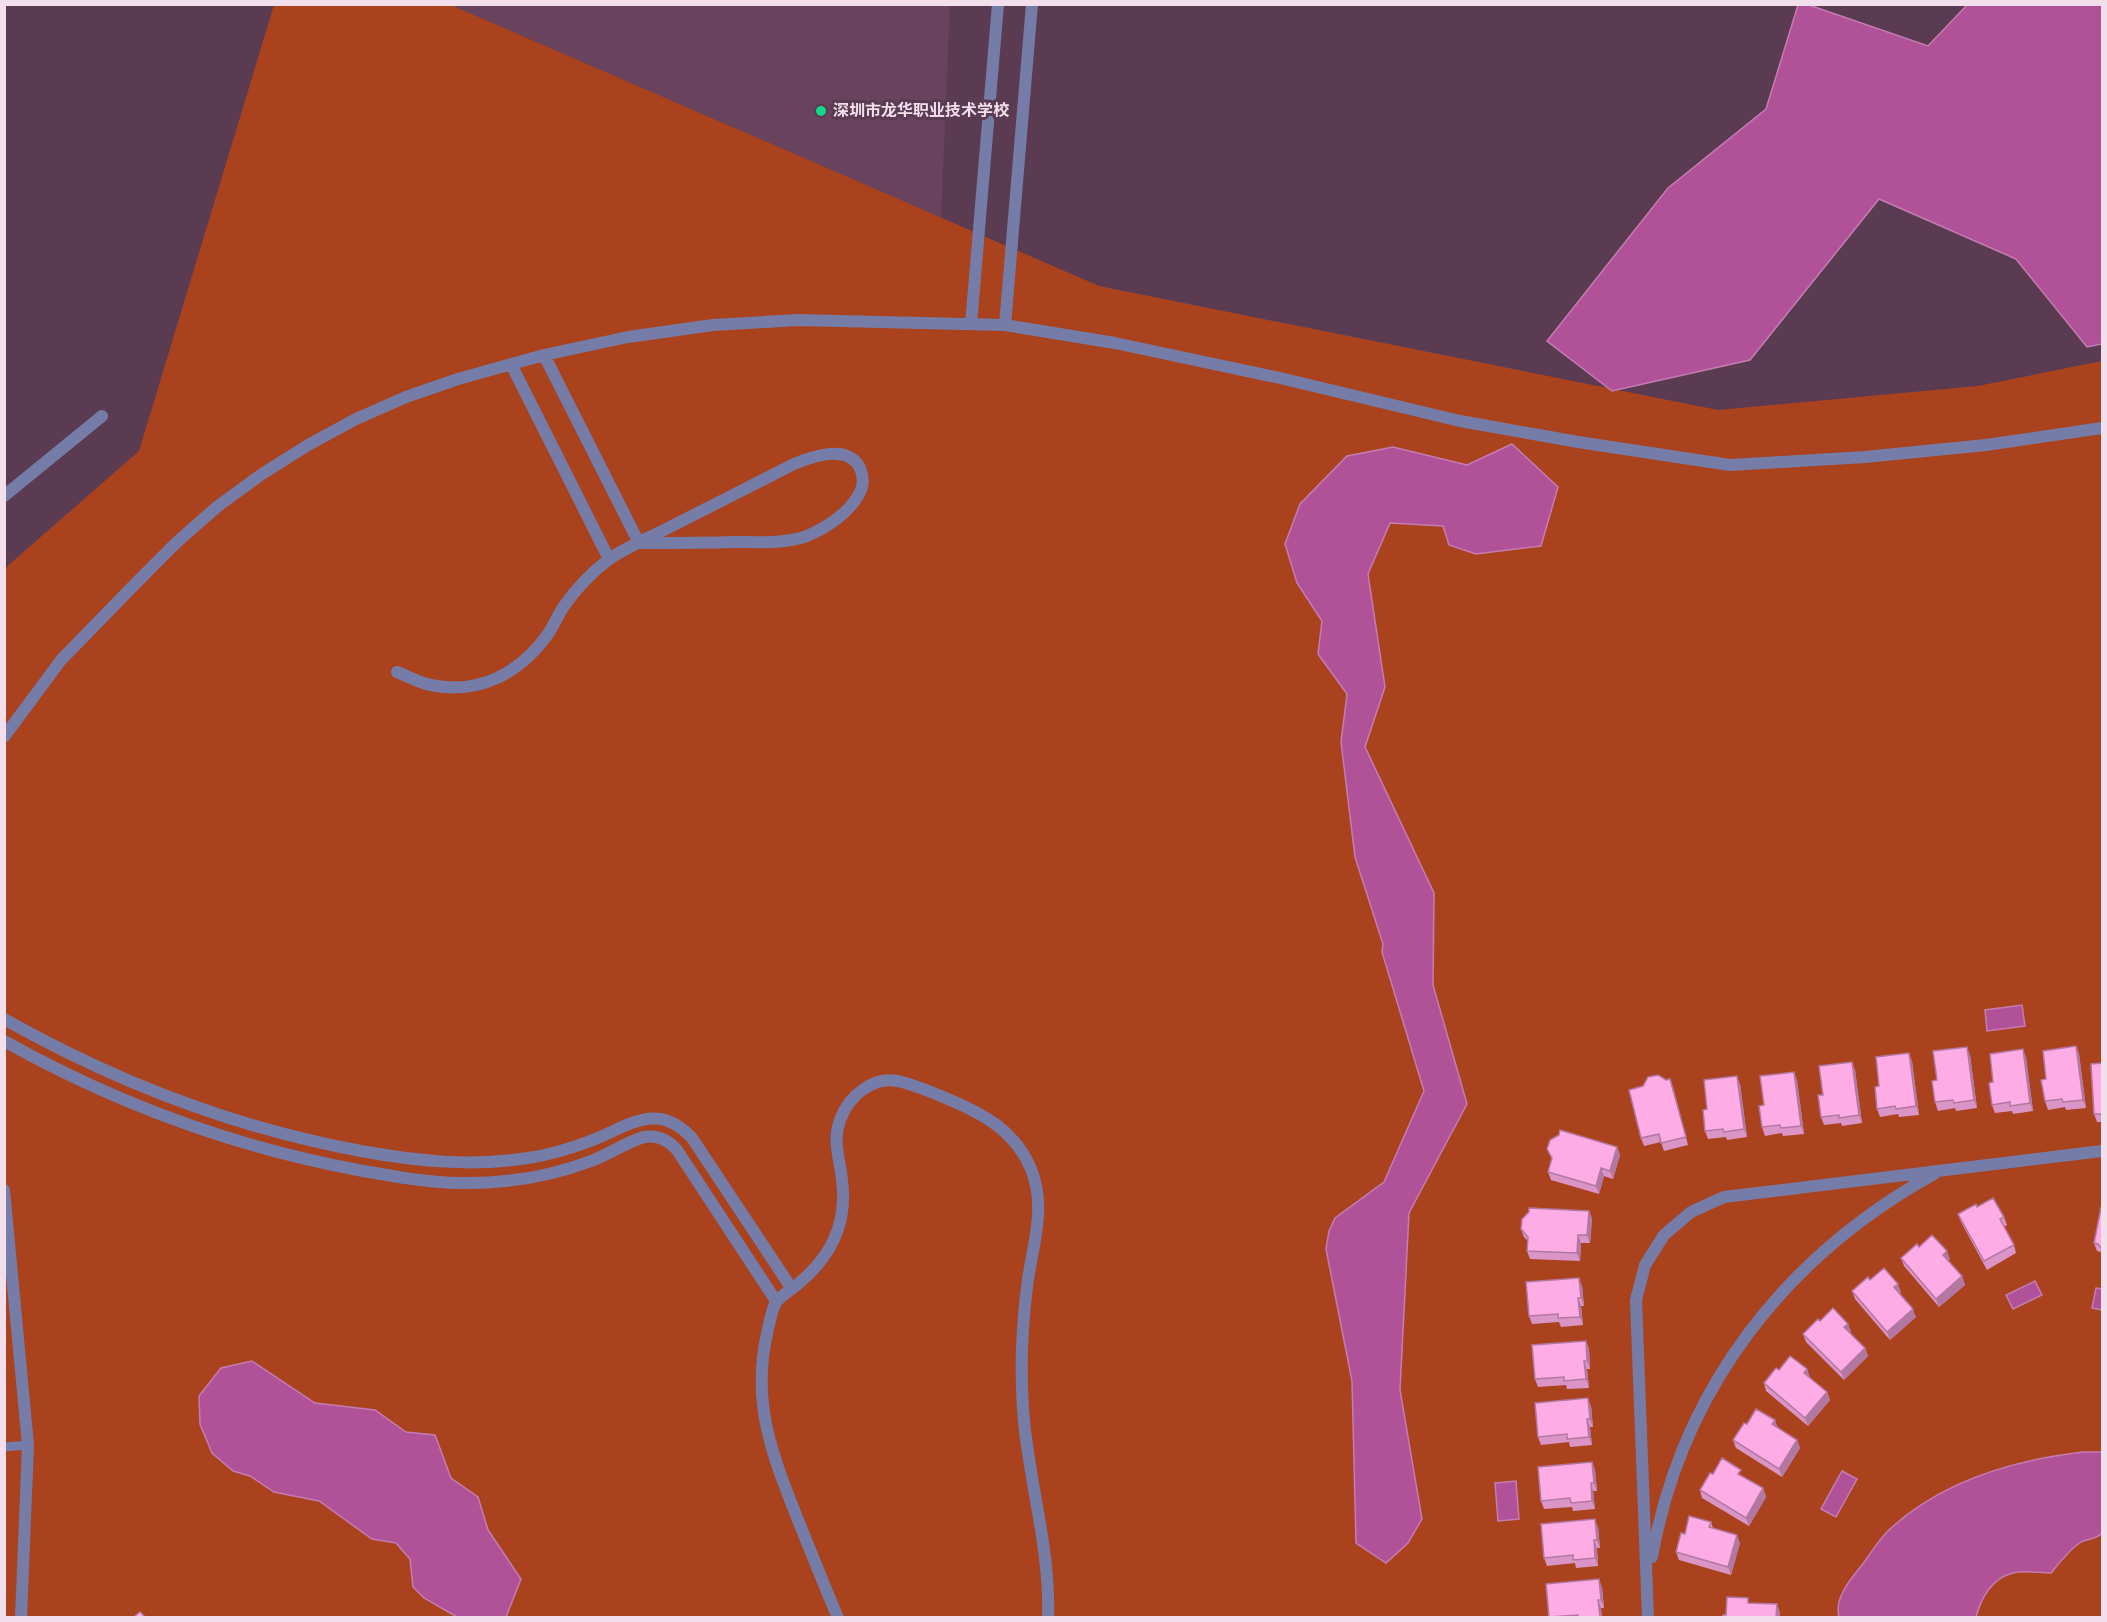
<svg xmlns="http://www.w3.org/2000/svg" width="2107" height="1622" viewBox="0 0 2107 1622" font-family="'Varela Round','Noto Sans SC',sans-serif">
	<style>
		.built { fill: #69435e }
		.green { fill: #aa421e }
		.water { fill: #b15299; stroke: #c57cb2; stroke-width: 1.5 }
		.lines { fill: none; stroke-linecap: round; stroke-linejoin: round }
		.service { stroke: #767ca8; stroke-width: 9 }
		.minor { stroke: #767ca8; stroke-width: 12 }
		.wall { fill: #da94c6 }
		.shaded-wall { fill: #b278a1 }
		.building { fill: #feace6; stroke: #b278a1; stroke-width: 1.5 }
		.poi-dot { fill: #10d98a; stroke: #5b3b52; stroke-width: 2 }
		.labels { text-anchor: middle; dominant-baseline: central; stroke-width: 6; stroke-linejoin: round; paint-order: stroke }
		.poi-label { font-size: 16px; font-weight: bold; fill: #f3dfec; stroke: #5b3b52; text-anchor: start }
	</style>
	<rect width="100%" height="100%" fill="#5b3b52"/>
	<path class="built" d="M 451,5 L 950,5 L 941,218 Z"/>
	<path class="green" d="M 274,5 L 451,5 L 1099,286 L 1718,410 L 1978,386 L 2102,361 L 2102,1617 L 5,1617 L 4,569 L 139,451 Z"/>
	<path class="water" d="M 1798,5 L 1809,5 L 1928,46 L 1967,5 L 2102,5 L 2102,344 L 2087,347 L 2016,259 L 1879,199 L 1750,360 L 1612,391 L 1547,341 L 1668,188 L 1766,109 Z
		M 1512,444 L 1558,487 L 1541,546 L 1476,554 L 1449,545 L 1443,526 L 1390,523 L 1368,574 L 1385,687 L 1365,747 L 1434,893 L 1433,985 L 1467,1104 L 1409,1213 L 1400,1390 L 1422,1519 L 1408,1543 L 1386,1563 L 1356,1543 L 1352,1381 L 1326,1249 L 1329,1231 L 1335,1218 L 1384,1182 L 1424,1091 L 1382,952 L 1383,944 L 1355,857 L 1341,742 L 1347,694 L 1318,654 L 1322,621 L 1297,583 L 1285,544 L 1300,504 L 1347,456 L 1393,447 L 1467,465 Z
		M 2022,1005 L 2025,1026 L 1987,1031 L 1985,1010 Z
		M 2035,1281 L 2042,1295 L 2013,1309 L 2006,1295 Z
		M 2096,1288 L 2102,1289 L 2102,1310 L 2092,1308 Z
		M 252,1361 L 315,1403 L 375,1410 L 406,1432 L 435,1435 L 451,1478 L 478,1497 L 488,1530 L 521,1579 L 506,1617 L 457,1617 L 424,1598 L 413,1587 L 410,1559 L 396,1543 L 372,1539 L 319,1501 L 274,1492 L 250,1476 L 233,1471 L 212,1453 L 200,1424 L 199,1396 L 221,1368 Z
		M 2083,1452 L 2102,1452 L 2102,1533 C 2096,1540 2089,1538 2081,1542 C 2069,1550 2060,1562 2051,1573 C 2039,1573 2024,1570 2013,1573 C 1992,1578 1981,1598 1976,1617 L 1839,1617 C 1834,1598 1850,1580 1862,1565 C 1871,1553 1879,1539 1890,1529 C 1943,1480 2013,1460 2083,1452 Z
		M 1842,1471 L 1857,1479 L 1836,1517 L 1821,1509 Z
		M 1516,1481 L 1519,1519 L 1498,1521 L 1495,1483 Z"/>
	<g class="lines">
		<path class="service" d="M 4,1447 L 28,1445"/>
		<path class="minor" d="M 971,324 L 998,4
			M 1005,325 L 1032,4
			M 511,364 L 609,559
			M 4,496 L 102,416
			M 397,672 C 408,676 419,683 431,685 C 480,695 520,673 548,634 C 554,625 558,615 564,606 C 576,589 591,573 608,560 C 626,547 649,538 668,528 C 710,507 752,485 794,464 C 813,456 848,444 860,468 C 863,475 864,482 861,490 C 852,511 828,527 807,536 C 784,544 758,542 735,542 C 703,543 671,543 639,543 L 544,355
			M 4,737 L 61,660 L 138,581 L 177,542 L 218,506 L 262,474 L 308,445 L 356,419 L 406,397 L 458,379 L 544,355 L 628,337 L 713,325 L 798,320 L 1005,325 L 1115,343 L 1280,378 L 1460,421 L 1578,442 L 1730,465 L 1865,457 L 1986,445 L 2102,428
			M 4,1019 C 116,1082 235,1128 361,1151 C 417,1161 471,1167 528,1158 C 550,1155 572,1148 593,1140 C 630,1125 658,1101 692,1138 L 792,1289
			M 4,1041 C 115,1103 234,1147 358,1170 C 391,1176 424,1182 457,1183 C 502,1184 549,1177 591,1161 C 608,1155 630,1140 645,1137 C 658,1135 669,1141 677,1150 L 776,1301
			M 4,1190 L 28,1445 L 21,1618
			M 1652,1557 C 1682,1388 1786,1256 1934,1174
			M 838,1618 C 824,1585 811,1552 798,1520 C 773,1457 751,1403 767,1334 C 769,1324 771,1313 775,1304 C 780,1296 791,1290 798,1284 C 816,1269 831,1251 838,1229 C 843,1214 844,1196 842,1180 C 840,1159 832,1141 840,1120 C 849,1095 875,1074 902,1082 C 918,1086 933,1093 948,1099 C 984,1114 1015,1131 1031,1169 C 1046,1206 1034,1241 1028,1279 C 1025,1301 1023,1324 1022,1347 C 1021,1382 1022,1417 1028,1452 C 1036,1508 1050,1560 1048,1618
			M 1648,1618 L 1636,1300 L 1645,1265 L 1664,1235 L 1691,1212 L 1724,1197 L 2102,1151"/>
	</g>
	<path class="wall" d="M 2076,1046 L 2079,1054 L 2086,1108 L 2066,1110 L 2065,1107 L 2048,1110 L 2045,1101 L 2046,1079 Z
		M 1970,1055 L 1977,1108 L 1956,1111 L 1955,1108 L 1938,1111 L 1935,1102 L 1937,1080 Z
		M 2026,1057 L 2033,1111 L 2013,1114 L 2012,1111 L 1995,1113 L 1992,1105 L 1993,1082 Z
		M 1912,1061 L 1919,1115 L 1899,1117 L 1898,1114 L 1880,1117 L 1877,1109 L 1879,1086 Z
		M 2103,1063 L 2103,1122 L 2097,1122 L 2094,1114 Z
		M 1855,1070 L 1862,1123 L 1842,1126 L 1841,1123 L 1824,1125 L 1821,1117 L 1823,1095 Z
		M 1797,1080 L 1804,1134 L 1783,1136 L 1782,1133 L 1765,1136 L 1762,1127 L 1764,1105 Z
		M 1740,1084 L 1747,1137 L 1727,1140 L 1726,1137 L 1708,1139 L 1705,1131 L 1707,1109 Z
		M 1673,1087 L 1688,1145 L 1664,1151 L 1661,1142 L 1644,1146 L 1641,1138 Z
		M 1617,1147 L 1620,1155 L 1613,1179 L 1604,1176 L 1599,1194 L 1551,1180 L 1548,1172 L 1552,1160 L 1547,1149 Z
		M 2103,1198 L 2103,1254 L 2101,1252 L 2097,1251 L 2094,1243 Z
		M 1977,1207 L 2004,1217 L 2007,1225 L 2004,1227 L 2014,1245 L 2016,1253 L 1987,1270 L 1961,1222 L 1958,1214 Z
		M 1589,1211 L 1592,1219 L 1590,1243 L 1581,1243 L 1580,1261 L 1530,1259 L 1527,1251 L 1528,1241 L 1524,1237 L 1521,1229 Z
		M 1919,1247 L 1950,1259 L 1948,1261 L 1962,1276 L 1965,1285 L 1939,1307 L 1904,1266 L 1901,1258 Z
		M 1870,1280 L 1901,1292 L 1899,1294 L 1916,1317 L 1890,1340 L 1855,1299 L 1852,1291 Z
		M 1582,1286 L 1584,1306 L 1581,1306 L 1583,1325 L 1561,1327 L 1559,1322 L 1532,1324 L 1529,1316 Z
		M 1820,1321 L 1848,1324 L 1851,1332 L 1850,1333 L 1865,1348 L 1868,1356 L 1844,1380 L 1806,1342 L 1803,1334 Z
		M 1586,1341 L 1589,1349 L 1590,1369 L 1587,1369 L 1589,1388 L 1567,1389 L 1566,1385 L 1538,1387 L 1535,1379 Z
		M 1807,1369 L 1810,1378 L 1827,1392 L 1830,1400 L 1808,1426 L 1766,1391 L 1764,1383 L 1779,1370 Z
		M 1591,1406 L 1593,1427 L 1590,1427 L 1592,1445 L 1570,1447 L 1569,1442 L 1541,1445 L 1538,1437 Z
		M 1775,1420 L 1777,1428 L 1797,1440 L 1800,1448 L 1782,1477 L 1736,1448 L 1733,1440 L 1747,1424 Z
		M 1592,1462 L 1595,1470 L 1597,1491 L 1593,1491 L 1595,1509 L 1573,1511 L 1572,1507 L 1544,1509 L 1541,1501 Z
		M 1713,1474 L 1743,1477 L 1763,1488 L 1766,1497 L 1749,1526 L 1702,1498 L 1700,1490 Z
		M 1711,1522 L 1713,1528 L 1740,1543 L 1731,1575 L 1679,1560 L 1676,1552 L 1685,1534 Z
		M 1598,1527 L 1600,1548 L 1597,1548 L 1598,1566 L 1576,1568 L 1575,1563 L 1547,1566 L 1544,1558 Z
		M 1602,1587 L 1604,1608 L 1601,1608 L 1602,1617 L 1549,1617 Z"/>
	<path class="shaded-wall" d="M 2076,1046 L 2079,1054 L 2086,1108 L 2083,1100 Z
		M 1967,1047 L 1970,1055 L 1977,1108 L 1974,1100 Z
		M 2023,1049 L 2026,1057 L 2033,1111 L 2030,1103 Z
		M 1909,1053 L 1912,1061 L 1919,1115 L 1916,1106 Z
		M 1852,1062 L 1855,1070 L 1862,1123 L 1859,1115 Z
		M 1794,1072 L 1797,1080 L 1804,1134 L 1801,1126 Z
		M 1737,1076 L 1740,1084 L 1747,1137 L 1744,1129 Z
		M 1617,1147 L 1620,1155 L 1613,1179 L 1610,1171 Z
		M 1601,1168 L 1604,1176 L 1599,1194 L 1596,1186 Z
		M 1589,1211 L 1592,1219 L 1590,1243 L 1587,1235 Z
		M 1578,1235 L 1581,1243 L 1580,1261 L 1577,1253 Z
		M 1947,1251 L 1950,1259 L 1946,1263 L 1943,1255 Z
		M 1962,1276 L 1965,1285 L 1939,1307 L 1936,1299 Z
		M 1579,1278 L 1582,1286 L 1584,1306 L 1581,1298 Z
		M 1898,1284 L 1901,1292 L 1897,1296 L 1894,1287 Z
		M 1578,1298 L 1581,1306 L 1583,1325 L 1580,1317 Z
		M 1913,1309 L 1916,1317 L 1890,1340 L 1887,1332 Z
		M 1848,1324 L 1851,1332 L 1847,1335 L 1844,1327 Z
		M 1586,1341 L 1589,1349 L 1590,1369 L 1587,1361 Z
		M 1865,1348 L 1868,1356 L 1844,1380 L 1841,1372 Z
		M 1584,1361 L 1587,1369 L 1589,1388 L 1586,1379 Z
		M 1807,1369 L 1810,1377 L 1807,1381 L 1804,1373 Z
		M 1827,1392 L 1830,1400 L 1808,1426 L 1805,1418 Z
		M 1588,1398 L 1591,1406 L 1593,1427 L 1590,1419 Z
		M 1587,1419 L 1590,1427 L 1592,1445 L 1589,1437 Z
		M 1775,1420 L 1778,1428 L 1772,1424 Z
		M 1797,1440 L 1800,1448 L 1782,1477 L 1779,1469 Z
		M 1592,1462 L 1595,1470 L 1597,1491 L 1594,1483 Z
		M 1591,1483 L 1593,1491 L 1595,1509 L 1592,1501 Z
		M 1763,1488 L 1766,1497 L 1749,1526 L 1746,1518 Z
		M 1595,1519 L 1598,1527 L 1600,1548 L 1597,1540 Z
		M 1737,1535 L 1740,1543 L 1731,1575 L 1728,1567 Z
		M 1594,1540 L 1597,1548 L 1598,1566 L 1595,1558 Z
		M 1599,1579 L 1602,1587 L 1604,1608 L 1601,1600 Z
		M 1598,1600 L 1601,1608 L 1602,1617 L 1600,1617 Z
		M 1777,1604 L 1780,1612 L 1780,1617 L 1776,1617 Z"/>
	<path class="building" d="M 2076,1046 L 2083,1100 L 2063,1102 L 2062,1099 L 2045,1101 L 2041,1080 L 2046,1079 L 2043,1051 Z
		M 1967,1047 L 1974,1100 L 1954,1103 L 1953,1100 L 1935,1102 L 1932,1081 L 1937,1080 L 1933,1051 Z
		M 2023,1049 L 2030,1103 L 2010,1106 L 2010,1102 L 1992,1105 L 1989,1083 L 1993,1082 L 1990,1054 Z
		M 1909,1053 L 1916,1106 L 1896,1109 L 1895,1106 L 1877,1109 L 1875,1087 L 1879,1086 L 1876,1057 Z
		M 1852,1062 L 1859,1115 L 1839,1118 L 1839,1115 L 1821,1117 L 1818,1095 L 1823,1095 L 1819,1066 Z
		M 2103,1063 L 2103,1114 L 2094,1114 L 2091,1064 Z
		M 1794,1072 L 1801,1126 L 1781,1128 L 1780,1125 L 1762,1127 L 1759,1106 L 1764,1105 L 1760,1076 Z
		M 1658,1075 L 1666,1080 L 1670,1079 L 1686,1137 L 1661,1143 L 1659,1134 L 1641,1138 L 1629,1090 L 1643,1086 L 1648,1077 Z
		M 1737,1076 L 1744,1129 L 1724,1132 L 1723,1129 L 1705,1131 L 1703,1110 L 1707,1109 L 1704,1080 Z
		M 1560,1130 L 1617,1147 L 1610,1171 L 1601,1168 L 1596,1186 L 1548,1172 L 1552,1158 L 1547,1149 L 1550,1140 L 1559,1135 Z
		M 1993,1198 L 2004,1217 L 2000,1219 L 2014,1245 L 1984,1261 L 1958,1214 L 1976,1204 L 1977,1207 Z
		M 2103,1198 L 2103,1250 L 2098,1244 L 2094,1243 Z
		M 1529,1208 L 1589,1211 L 1587,1235 L 1578,1235 L 1577,1253 L 1527,1251 L 1528,1237 L 1521,1229 L 1522,1219 L 1529,1212 Z
		M 1932,1235 L 1947,1251 L 1943,1255 L 1962,1276 L 1936,1299 L 1901,1258 L 1917,1244 L 1919,1247 Z
		M 1884,1268 L 1898,1284 L 1894,1287 L 1913,1309 L 1887,1332 L 1852,1291 L 1868,1277 L 1870,1280 Z
		M 1579,1278 L 1581,1298 L 1578,1298 L 1580,1317 L 1558,1318 L 1558,1314 L 1529,1316 L 1526,1282 Z
		M 1833,1308 L 1848,1324 L 1844,1327 L 1865,1348 L 1841,1372 L 1803,1334 L 1818,1319 L 1820,1321 Z
		M 1586,1341 L 1587,1361 L 1584,1361 L 1586,1379 L 1564,1381 L 1564,1377 L 1535,1379 L 1532,1345 Z
		M 1790,1356 L 1807,1369 L 1804,1373 L 1827,1392 L 1805,1418 L 1764,1383 L 1776,1368 L 1779,1370 Z
		M 1588,1398 L 1590,1419 L 1587,1419 L 1589,1437 L 1567,1439 L 1567,1434 L 1538,1437 L 1535,1403 Z
		M 1756,1409 L 1775,1420 L 1772,1424 L 1797,1440 L 1779,1469 L 1733,1440 L 1744,1423 L 1747,1424 Z
		M 1722,1458 L 1741,1470 L 1738,1474 L 1763,1488 L 1746,1518 L 1700,1490 L 1710,1473 L 1713,1474 Z
		M 1592,1462 L 1594,1483 L 1591,1483 L 1592,1501 L 1571,1503 L 1570,1498 L 1541,1501 L 1538,1467 Z
		M 1689,1516 L 1711,1522 L 1709,1527 L 1737,1535 L 1728,1567 L 1676,1552 L 1681,1533 L 1685,1534 Z
		M 1595,1519 L 1597,1540 L 1594,1540 L 1595,1558 L 1573,1560 L 1573,1555 L 1544,1558 L 1541,1524 Z
		M 1599,1579 L 1601,1600 L 1598,1600 L 1600,1617 L 1578,1617 L 1578,1615 L 1549,1617 L 1546,1584 Z
		M 1727,1597 L 1748,1598 L 1748,1603 L 1777,1604 L 1776,1617 L 1723,1617 L 1723,1615 L 1726,1615 Z
		M 140,1612 L 145,1617 L 134,1617 Z"/>
	<circle class="poi-dot" cx="821" cy="111" r="6"/>
	<g class="labels">
		<g class="poi-label">
			<text x="833" y="111">深圳市龙华职业技术学校</text>
		</g>
	</g>
	<rect width="2107" height="1622" fill="none" stroke="#f3dfec" stroke-width="12"/>
</svg>
